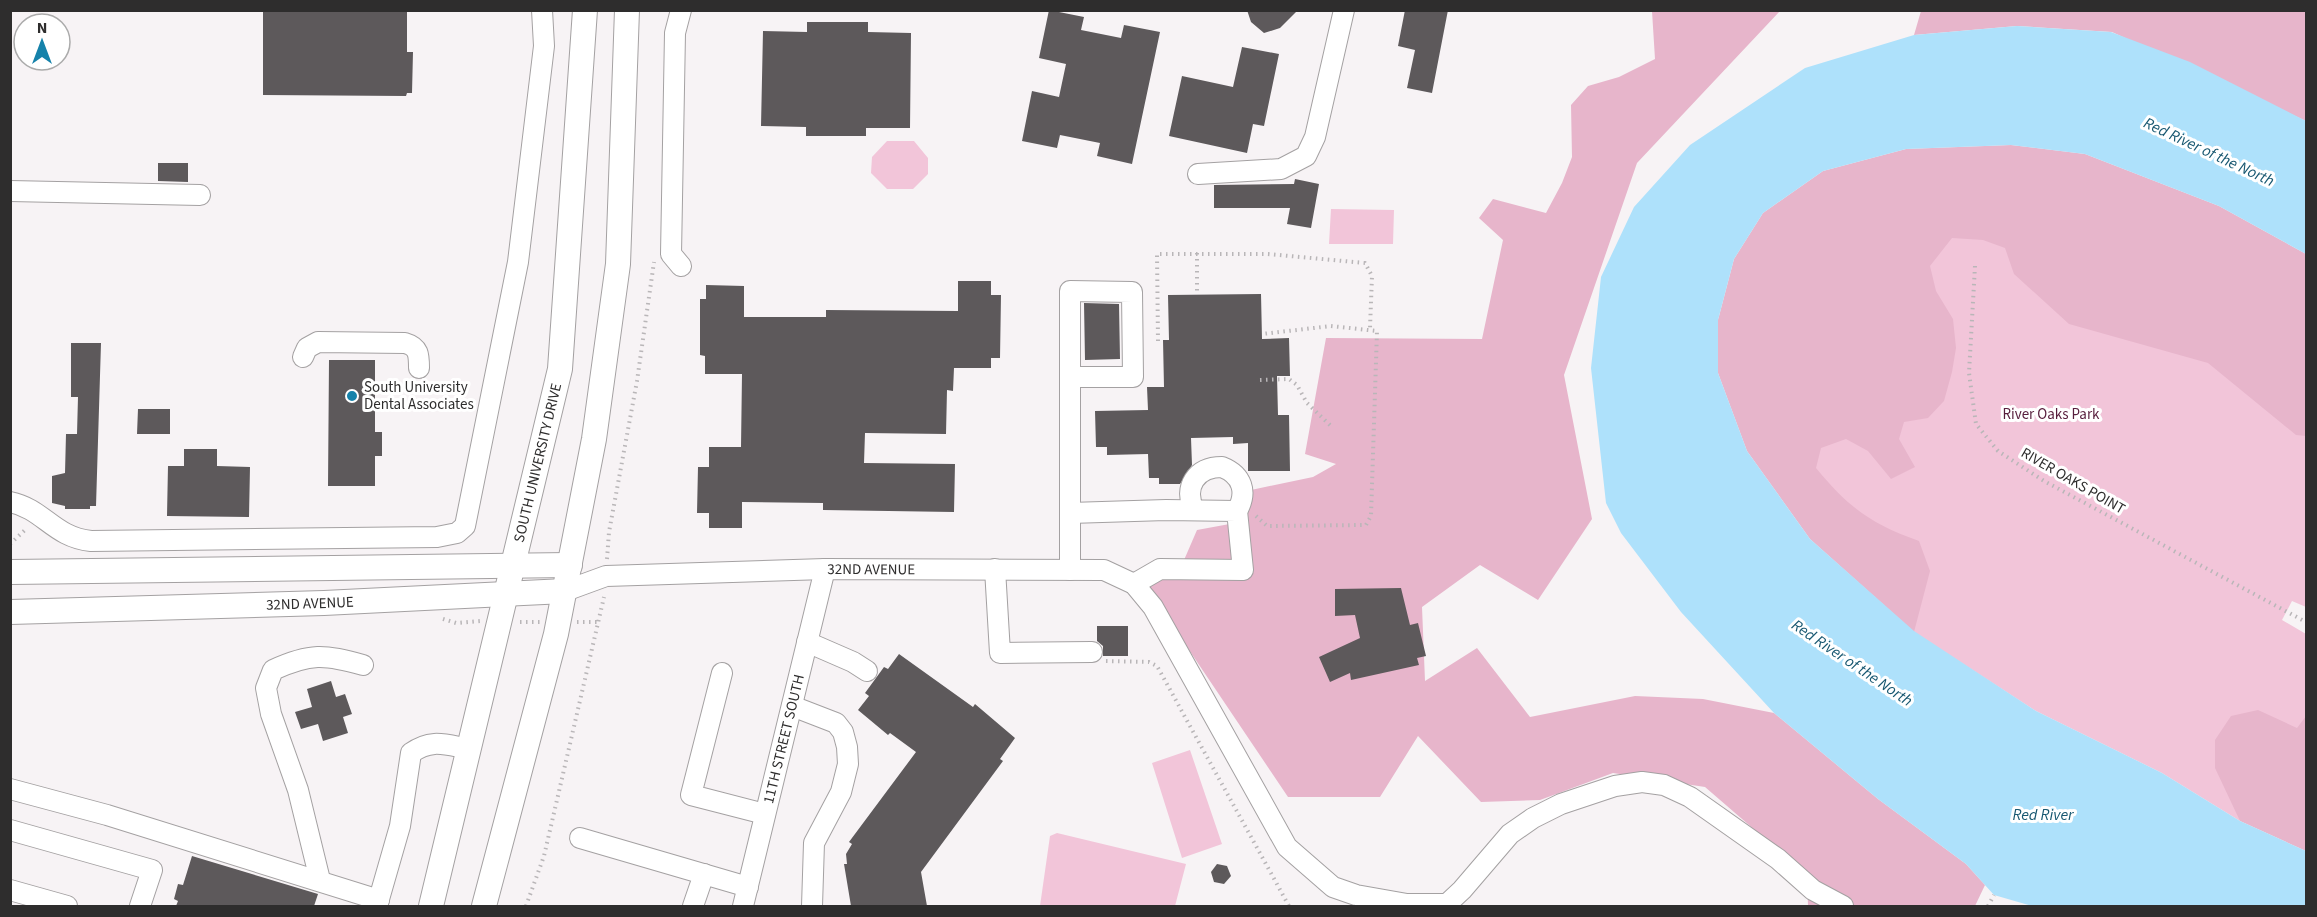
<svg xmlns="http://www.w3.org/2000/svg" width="2317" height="917" viewBox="0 0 2317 917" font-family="'Source Sans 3',sans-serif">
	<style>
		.green { fill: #f2c5d9 }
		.forest { fill: #e7b5cb }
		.water { fill: #aee1fb }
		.building { fill: #5d595b }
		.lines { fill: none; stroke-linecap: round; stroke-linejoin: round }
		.minor-casing { stroke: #a4a1a2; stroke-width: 22 }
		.major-casing { stroke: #a4a1a2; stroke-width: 26 }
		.path { stroke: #b9b6b8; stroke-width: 4; stroke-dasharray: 1.5 4.5; stroke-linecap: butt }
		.minor { stroke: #fff; stroke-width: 20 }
		.major { stroke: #fff; stroke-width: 24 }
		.poi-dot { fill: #1582aa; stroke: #fff; stroke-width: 2 }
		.labels { text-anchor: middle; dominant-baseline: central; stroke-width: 6; stroke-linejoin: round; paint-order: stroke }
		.poi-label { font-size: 15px; fill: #2e2d2d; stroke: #fff; text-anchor: start }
		.park-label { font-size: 15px; fill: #571d3c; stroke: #fff }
		.street-label { font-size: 15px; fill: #2e2d2d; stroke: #fff }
		.water-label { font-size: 16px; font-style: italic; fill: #185871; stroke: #fff }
	</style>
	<rect width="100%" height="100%" fill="#f7f3f5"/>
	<path class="green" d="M 887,141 L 914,141 L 928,158 L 928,174 L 913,189 L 887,189 L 871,173 L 872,157 Z
		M 1331,209 L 1394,210 L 1393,244 L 1329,244 Z
		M 1763,213 L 2306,254 L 2306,607 L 2292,601 L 2282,620 L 2306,634 L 2306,717 L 2240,821 L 2162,773 L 2036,711 L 1914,632 L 1718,320 Z
		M 1190,750 L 1222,844 L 1182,858 L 1152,763 Z
		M 1057,833 L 1186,864 L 1175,906 L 1040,906 L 1050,836 Z"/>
	<path class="forest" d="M 1652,11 L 1780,11 L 1637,163 L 1564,375 L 1592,519 L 1538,600 L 1480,565 L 1422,607 L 1425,681 L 1477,648 L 1530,717 L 1635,696 L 1703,699 L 1774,713 L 1878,799 L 1966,864 L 1985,885 L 1975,906 L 1808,906 L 1807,875 L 1705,787 L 1613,773 L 1540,800 L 1481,802 L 1418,736 L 1380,797 L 1288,797 L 1146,586 L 1160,573 L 1178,574 L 1197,530 L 1235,523 L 1251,490 L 1313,477 L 1336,464 L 1305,454 L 1326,338 L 1482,339 L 1503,240 L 1479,218 L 1493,199 L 1546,213 L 1562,183 L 1572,157 L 1571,105 L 1588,86 L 1619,77 L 1655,59 Z
		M 1921,11 L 2306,11 L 2306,121 L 2112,32 L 2017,26 L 1914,35 Z
		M 2011,145 L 2085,154 L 2219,206 L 2306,254 L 2306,436 L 2296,435 L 2208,363 L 2069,324 L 2014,274 L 2005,248 L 1983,240 L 1952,238 L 1930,266 L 1936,291 L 1953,319 L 1956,348 L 1952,372 L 1944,401 L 1928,418 L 1904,422 L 1899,439 L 1915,467 L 1891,479 L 1868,451 L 1846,439 L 1821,448 L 1816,468 C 1848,507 1871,524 1919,541 L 1930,571 L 1914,632 L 1810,539 L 1747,451 L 1718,373 L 1718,320 L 1734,259 L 1763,213 L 1823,171 L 1906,149 Z
		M 2258,710 L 2297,728 L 2306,716 L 2306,851 L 2240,821 L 2215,768 L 2215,740 L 2231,716 Z"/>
	<path class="water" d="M 2017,26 L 2111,32 L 2190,62 L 2306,121 L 2306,254 L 2219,206 L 2085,154 L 2011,145 L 1906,149 L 1823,171 L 1763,213 L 1734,259 L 1718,320 L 1718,373 L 1747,451 L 1810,539 L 1914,631 L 2036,711 L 2162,773 L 2240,821 L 2306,851 L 2306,906 L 2032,906 L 1994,895 L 1966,864 L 1878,799 L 1774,713 L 1681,612 L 1621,533 L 1606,503 L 1591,368 L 1601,277 L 1634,207 L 1690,145 L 1805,68 L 1914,35 Z"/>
	<path class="building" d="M 263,10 L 407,10 L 407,52 L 413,52 L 412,93 L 407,93 L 406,96 L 263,95 Z
		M 1049,10 L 1084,17 L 1081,30 L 1121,38 L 1124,25 L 1160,32 L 1132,164 L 1097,156 L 1100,143 L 1060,135 L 1057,148 L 1022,141 L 1032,91 L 1059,97 L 1066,64 L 1039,58 Z
		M 1247,10 L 1298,10 L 1280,28 L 1264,33 L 1251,22 Z
		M 1405,10 L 1448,10 L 1432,93 L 1407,88 L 1415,50 L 1398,46 Z
		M 807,22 L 868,22 L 868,32 L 911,33 L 910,128 L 866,128 L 866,136 L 806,136 L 806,127 L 761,126 L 763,31 L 807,32 Z
		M 1242,47 L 1279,54 L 1264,126 L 1253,124 L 1247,153 L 1169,136 L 1182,76 L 1233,87 Z
		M 158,163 L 188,163 L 188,182 L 158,181 Z
		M 1295,179 L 1319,184 L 1311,228 L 1287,224 L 1290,208 L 1214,208 L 1214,185 L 1294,184 Z
		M 958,281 L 991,281 L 991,295 L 1001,295 L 1000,358 L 991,358 L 991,368 L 954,368 L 953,391 L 947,390 L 946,434 L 865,433 L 864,463 L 955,464 L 954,512 L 823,510 L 823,503 L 742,502 L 742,528 L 709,528 L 709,513 L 697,513 L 698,467 L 709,467 L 709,447 L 741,447 L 742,374 L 705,374 L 705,356 L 700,355 L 700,299 L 706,299 L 706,285 L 744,286 L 744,317 L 826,317 L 826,310 L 958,311 Z
		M 1261,294 L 1262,339 L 1289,338 L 1290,376 L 1277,376 L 1278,415 L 1289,415 L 1290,471 L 1248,471 L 1248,443 L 1233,444 L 1233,437 L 1191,438 L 1192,465 L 1180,484 L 1159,484 L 1159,478 L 1149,478 L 1148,454 L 1107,455 L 1107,447 L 1096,447 L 1095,411 L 1148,410 L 1147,387 L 1164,387 L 1163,340 L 1169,340 L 1168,295 Z
		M 1084,303 L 1119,304 L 1120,359 L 1085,360 Z
		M 71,343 L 101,343 L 96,506 L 90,506 L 90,509 L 65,509 L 65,506 L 52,503 L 52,476 L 65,473 L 66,434 L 77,434 L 78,397 L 71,397 Z
		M 329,360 L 375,360 L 375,432 L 382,432 L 382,456 L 375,456 L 375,486 L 328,486 Z
		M 138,409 L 170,409 L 170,434 L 137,434 Z
		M 184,449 L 217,449 L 217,466 L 250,467 L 249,517 L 167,516 L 168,466 L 184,466 Z
		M 1401,588 L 1410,625 L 1418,623 L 1426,656 L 1417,658 L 1419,665 L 1351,680 L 1350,673 L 1330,682 L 1319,657 L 1360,638 L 1355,615 L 1335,616 L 1335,589 Z
		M 1097,626 L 1128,626 L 1128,656 L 1103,656 L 1103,646 L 1097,641 Z
		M 899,654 L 973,707 L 975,704 L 1015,738 L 1000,759 L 1003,761 L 921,872 L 927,906 L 851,906 L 844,864 L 847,864 L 846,854 L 852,844 L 849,842 L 916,752 L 890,733 L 888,735 L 858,710 L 869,696 L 865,693 L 884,667 L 888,669 Z
		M 331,681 L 336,697 L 345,694 L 352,714 L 343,717 L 348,733 L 323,741 L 318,724 L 301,729 L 295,712 L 312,707 L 307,689 Z
		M 192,856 L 318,894 L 314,906 L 176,906 L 178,901 L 174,899 L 178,884 L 183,885 Z
		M 1217,864 L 1227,866 L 1231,876 L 1224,884 L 1214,882 L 1211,872 Z"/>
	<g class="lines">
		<defs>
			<g id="minor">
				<path d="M 681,10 L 675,33 L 671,254 L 681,266"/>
				<path d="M 1198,174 L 1281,169 L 1306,156 L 1315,137 L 1344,10"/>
				<path d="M 10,191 L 200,195"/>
				<path d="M 303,357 L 307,348 L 318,342 L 405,343 C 419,347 419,355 419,368"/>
				<path d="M 10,502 C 44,509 53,537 91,541 L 437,537 L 457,533 L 465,526 L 518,262 L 544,46 L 542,10"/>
				<path d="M 1194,510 C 1183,487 1196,467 1222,467 C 1242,475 1248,492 1237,511"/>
				<path d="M 1070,513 L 1166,510 L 1237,511 L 1243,570 L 1160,569 L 1134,584"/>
				<path d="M 995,569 L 1000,653 L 1092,652"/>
				<path d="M 1070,570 L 1070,291 L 1132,292 L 1133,377 L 1070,377"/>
				<path id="s1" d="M 565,591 L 606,576 L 825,569 L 1104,570 L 1134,584 L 1153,607 L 1287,847 L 1333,887 L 1356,895 L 1407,904 L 1447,904 L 1462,890 L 1510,834 L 1533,818 L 1561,804 L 1615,786 L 1642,782 L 1664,785 L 1690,797 L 1778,859 L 1813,890 L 1843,906"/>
				<path d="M 807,642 L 853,662 L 867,671"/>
				<path d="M 722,673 L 691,795 L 765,814"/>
				<path d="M 792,706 L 836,723 L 843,732 L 847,747 L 848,764 L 841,792 L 814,843 L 812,906"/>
				<path d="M 10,789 L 107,815 L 379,900"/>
				<path d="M 10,830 L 152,870 L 140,906"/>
				<path d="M 580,838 L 748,887"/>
				<path d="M 320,880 L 298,790 L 271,714 L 266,688 L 273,670 C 310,653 325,654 363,665"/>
				<path d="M 10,890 L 67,906"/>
				<path d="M 377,906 L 400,826 L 411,753 C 432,738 446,745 470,749"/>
				<path d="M 693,906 L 704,874"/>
				<path id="s2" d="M 743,906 L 825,569"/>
			</g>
			<g id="major">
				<path d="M 10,572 L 570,565"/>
				<path id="s3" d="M 10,612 L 324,603 L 565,591"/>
				<path id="s4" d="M 431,906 L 560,369 L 585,10"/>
				<path d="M 484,906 L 556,634 L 594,439 L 618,264 L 627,10"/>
			</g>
		</defs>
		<use href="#minor" class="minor-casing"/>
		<use href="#major" class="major-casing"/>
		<path class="path" d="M 1197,253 L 1197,295
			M 1975,266 L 1969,373 L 1976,424 L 1998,451 L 2044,481 L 2306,622
			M 1158,341 L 1157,254 L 1268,254 L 1365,263 L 1372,276 L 1370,328
			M 1260,380 L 1289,379 L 1297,385 L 1307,403 L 1333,428
			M 1256,516 L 1267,526 L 1366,525 L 1371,516 L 1377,331 L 1331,326 L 1262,334
			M 10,544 L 26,529
			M 607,559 L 609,532 L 637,381 L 654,262
			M 443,619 L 456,623 L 480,621
			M 520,622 L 540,622
			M 577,622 L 600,622
			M 1106,661 L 1149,662 L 1157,666 L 1289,906
			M 526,906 L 544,856 L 604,597
			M 1988,906 L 1994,895"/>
		<use href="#minor" class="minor"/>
		<use href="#major" class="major"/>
	</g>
	<circle class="poi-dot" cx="352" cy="396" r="6"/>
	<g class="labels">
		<g class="poi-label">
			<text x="364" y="387">South University<tspan x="364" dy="17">Dental Associates</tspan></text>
		</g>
		<g class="park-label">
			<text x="2051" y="414">River Oaks Park</text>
		</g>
		<g class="street-label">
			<text stroke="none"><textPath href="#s4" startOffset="456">SOUTH UNIVERSITY DRIVE</textPath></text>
			<text transform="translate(2073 481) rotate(30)">RIVER OAKS POINT</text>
			<text stroke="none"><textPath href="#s1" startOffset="309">32ND AVENUE</textPath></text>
			<text stroke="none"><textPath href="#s3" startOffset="300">32ND AVENUE</textPath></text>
			<text stroke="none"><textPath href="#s2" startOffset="172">11TH STREET SOUTH</textPath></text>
		</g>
		<g class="water-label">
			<text transform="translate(2209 152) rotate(25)">Red River of the North</text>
			<text transform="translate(1852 663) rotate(34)">Red River of the North</text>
			<text x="2043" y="815">Red River</text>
		</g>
	</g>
	<rect width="2317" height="917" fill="none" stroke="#2e2d2d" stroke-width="24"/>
	<g transform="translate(42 42)"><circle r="28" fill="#ffffff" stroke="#ababab" stroke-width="1.5"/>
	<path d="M0-4.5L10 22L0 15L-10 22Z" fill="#1582aa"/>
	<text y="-9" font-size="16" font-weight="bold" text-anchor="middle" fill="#2e2d2d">N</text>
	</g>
</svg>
